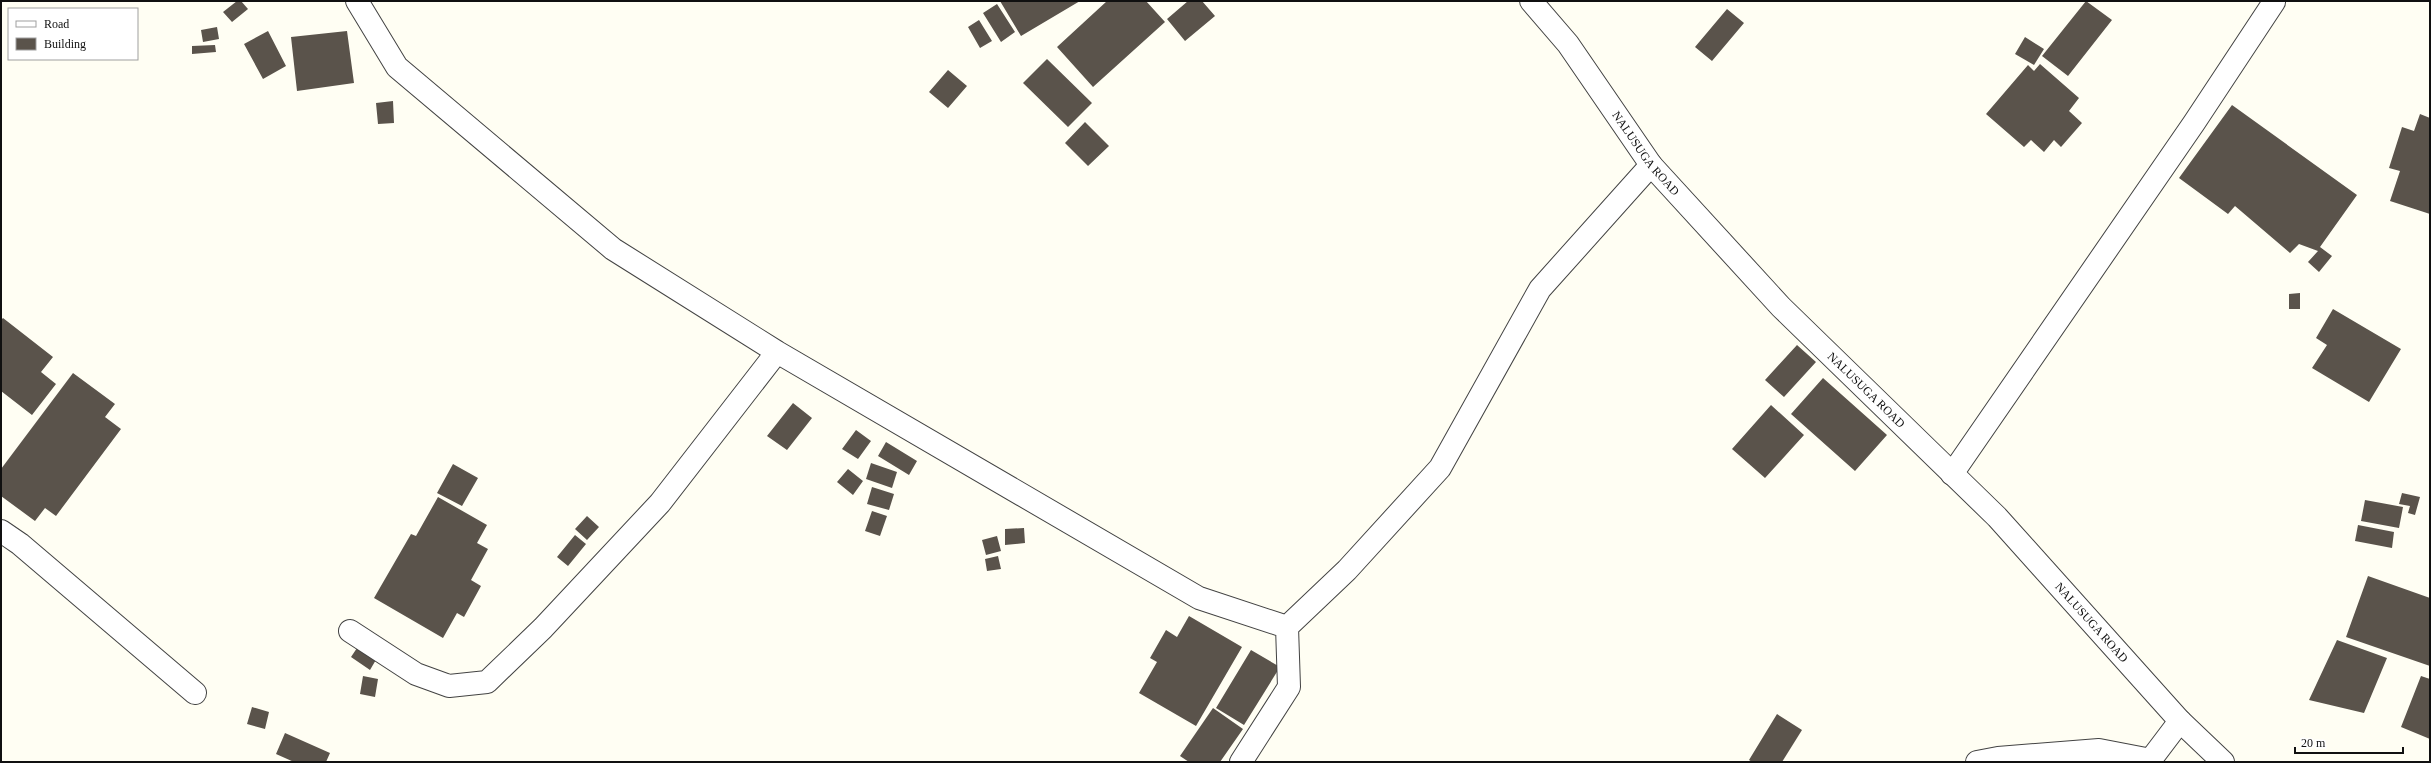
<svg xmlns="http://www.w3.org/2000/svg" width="2431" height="763" viewBox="0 0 2431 763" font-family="Georgia,serif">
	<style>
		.building { fill: #5a534b }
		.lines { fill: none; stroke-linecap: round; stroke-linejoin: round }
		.minor-casing { stroke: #434343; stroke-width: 24 }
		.tertiary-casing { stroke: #434343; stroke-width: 24 }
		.minor { stroke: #fff; stroke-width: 22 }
		.tertiary { stroke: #fff; stroke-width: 22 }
		.labels { text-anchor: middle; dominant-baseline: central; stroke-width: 4; stroke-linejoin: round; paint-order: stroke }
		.street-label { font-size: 12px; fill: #101010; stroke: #fff }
	</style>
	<rect width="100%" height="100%" fill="#fffef3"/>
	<path class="building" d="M 237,1 L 241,1 L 248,9 L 232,22 L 223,12 Z
		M 1000,1 L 1080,1 L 1021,36 Z
		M 1107,1 L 1146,1 L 1165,22 L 1093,87 L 1057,47 Z
		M 1188,1 L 1202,1 L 1215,16 L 1185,41 L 1167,19 Z
		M 2086,1 L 2112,20 L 2068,76 L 2042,56 Z
		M 997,4 L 1015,32 L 1001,42 L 983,13 Z
		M 1727,9 L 1744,23 L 1712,61 L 1695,47 Z
		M 979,20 L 992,41 L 980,48 L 968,27 Z
		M 217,27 L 219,39 L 203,42 L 201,30 Z
		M 268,31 L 286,66 L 263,79 L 244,44 Z
		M 347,31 L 354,83 L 297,91 L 291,37 Z
		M 2025,37 L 2044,49 L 2034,65 L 2015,54 Z
		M 215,45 L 216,52 L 192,54 L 192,46 Z
		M 1047,59 L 1092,103 L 1068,127 L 1023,83 Z
		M 2040,64 L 2079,98 L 2069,111 L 2082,123 L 2061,147 L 2054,140 L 2044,152 L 2031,140 L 2024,147 L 1986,114 L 2028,65 L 2034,71 Z
		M 948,70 L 967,86 L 948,108 L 929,92 Z
		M 393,101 L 394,123 L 378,124 L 376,103 Z
		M 2232,105 L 2357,195 L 2320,247 L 2332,256 L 2319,272 L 2308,262 L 2318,251 L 2299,244 L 2290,253 L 2235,206 L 2228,214 L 2179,178 Z
		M 2420,114 L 2430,118 L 2430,214 L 2390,201 L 2400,171 L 2389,168 L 2402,127 L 2414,131 Z
		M 1085,122 L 1109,146 L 1088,166 L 1065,143 Z
		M 2300,293 L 2300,309 L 2289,309 L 2289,294 Z
		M 2333,309 L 2401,349 L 2369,402 L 2312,368 L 2327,345 L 2316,338 Z
		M 3,318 L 53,357 L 41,372 L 56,384 L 32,415 L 1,391 L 1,320 Z
		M 1797,345 L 1816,362 L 1784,397 L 1765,380 Z
		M 73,373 L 115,404 L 105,417 L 121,429 L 56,516 L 45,508 L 35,521 L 1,496 L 1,469 Z
		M 1823,378 L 1887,435 L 1855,471 L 1791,414 Z
		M 793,403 L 812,418 L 787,450 L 767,436 Z
		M 1771,405 L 1804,435 L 1765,478 L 1732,449 Z
		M 856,430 L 871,441 L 858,459 L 842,449 Z
		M 886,442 L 917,461 L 909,475 L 878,456 Z
		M 871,463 L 897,472 L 892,488 L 866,479 Z
		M 453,464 L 478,478 L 462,506 L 437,493 Z
		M 848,469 L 863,481 L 853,495 L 837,482 Z
		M 872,487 L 894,494 L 889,510 L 867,504 Z
		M 2402,493 L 2420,497 L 2415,515 L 2408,513 L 2410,506 L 2399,504 Z
		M 438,497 L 487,525 L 477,543 L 488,549 L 471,580 L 481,586 L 464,617 L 457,613 L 443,638 L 374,598 L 411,534 L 416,536 Z
		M 2365,500 L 2403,507 L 2399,528 L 2361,521 Z
		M 872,511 L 887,516 L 880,536 L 865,531 Z
		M 587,516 L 599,527 L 587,540 L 575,529 Z
		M 2358,525 L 2394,532 L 2392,548 L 2355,541 Z
		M 1024,528 L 1025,543 L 1005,545 L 1005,529 Z
		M 575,535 L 586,544 L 568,566 L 557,557 Z
		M 997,536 L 1001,551 L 986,555 L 982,540 Z
		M 998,556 L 1001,569 L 987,571 L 985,559 Z
		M 2368,576 L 2430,598 L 2430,666 L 2346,637 Z
		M 1189,616 L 1242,647 L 1196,726 L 1139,693 L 1157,662 L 1150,658 L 1166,630 L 1177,637 Z
		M 2337,640 L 2387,658 L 2364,713 L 2309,700 Z
		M 359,645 L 377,658 L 370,670 L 351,657 Z
		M 1251,650 L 1280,667 L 1244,725 L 1216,708 Z
		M 363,676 L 378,679 L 375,697 L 360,694 Z
		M 2421,676 L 2430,679 L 2430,739 L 2401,727 Z
		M 252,707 L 269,712 L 265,729 L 247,724 Z
		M 1213,708 L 1243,729 L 1220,762 L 1189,762 L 1180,756 Z
		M 1777,714 L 1802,730 L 1782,762 L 1752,762 L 1749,760 Z
		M 285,733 L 330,753 L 326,762 L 294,762 L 276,754 Z"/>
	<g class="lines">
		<defs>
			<path id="minor" d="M 357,1 L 397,67 L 613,249 L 777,352 L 1199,598 L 1287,627 L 1347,570 L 1440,468 L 1540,289 L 1651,165
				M 1952,474 L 2194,123 L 2274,2
				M 1,531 L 20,544 L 195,693
				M 350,631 L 416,674 L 449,686 L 487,682 L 543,628 L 660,503 L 777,352
				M 1241,762 L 1289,687 L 1287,627
				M 1977,762 L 1998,758 L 2099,750 L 2151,760
				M 2149,762 L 2180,721"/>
			<g id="tertiary">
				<path id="s1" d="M 1531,1 L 1568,44 L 1651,165 L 1781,307 L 1997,517 L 2180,721 L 2223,762"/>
			</g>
		</defs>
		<use href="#minor" class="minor-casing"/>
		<use href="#tertiary" class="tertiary-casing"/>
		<use href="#minor" class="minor"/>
		<use href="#tertiary" class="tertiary"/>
	</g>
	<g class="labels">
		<g class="street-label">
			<text stroke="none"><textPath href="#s1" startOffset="191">NALUSUGA ROAD</textPath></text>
			<text stroke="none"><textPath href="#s1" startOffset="515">NALUSUGA ROAD</textPath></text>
			<text stroke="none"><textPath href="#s1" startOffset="839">NALUSUGA ROAD</textPath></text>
		</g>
	</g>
	<rect width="2431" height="763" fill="none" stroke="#101010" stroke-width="4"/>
	<rect x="8" y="8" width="130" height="52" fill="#ffffff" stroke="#9f9f9f"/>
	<rect x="16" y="21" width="20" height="6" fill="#ffffff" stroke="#9f9f9f"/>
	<text x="44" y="28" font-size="12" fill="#101010">Road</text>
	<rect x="16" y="38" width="20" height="12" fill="#5a534b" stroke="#9f9f9f"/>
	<text x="44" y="48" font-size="12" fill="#101010">Building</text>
	<path d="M2295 747v6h108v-6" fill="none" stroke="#101010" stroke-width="2"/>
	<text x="2301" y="747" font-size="12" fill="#101010" stroke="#ffffff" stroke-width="3" paint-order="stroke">20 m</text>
</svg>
